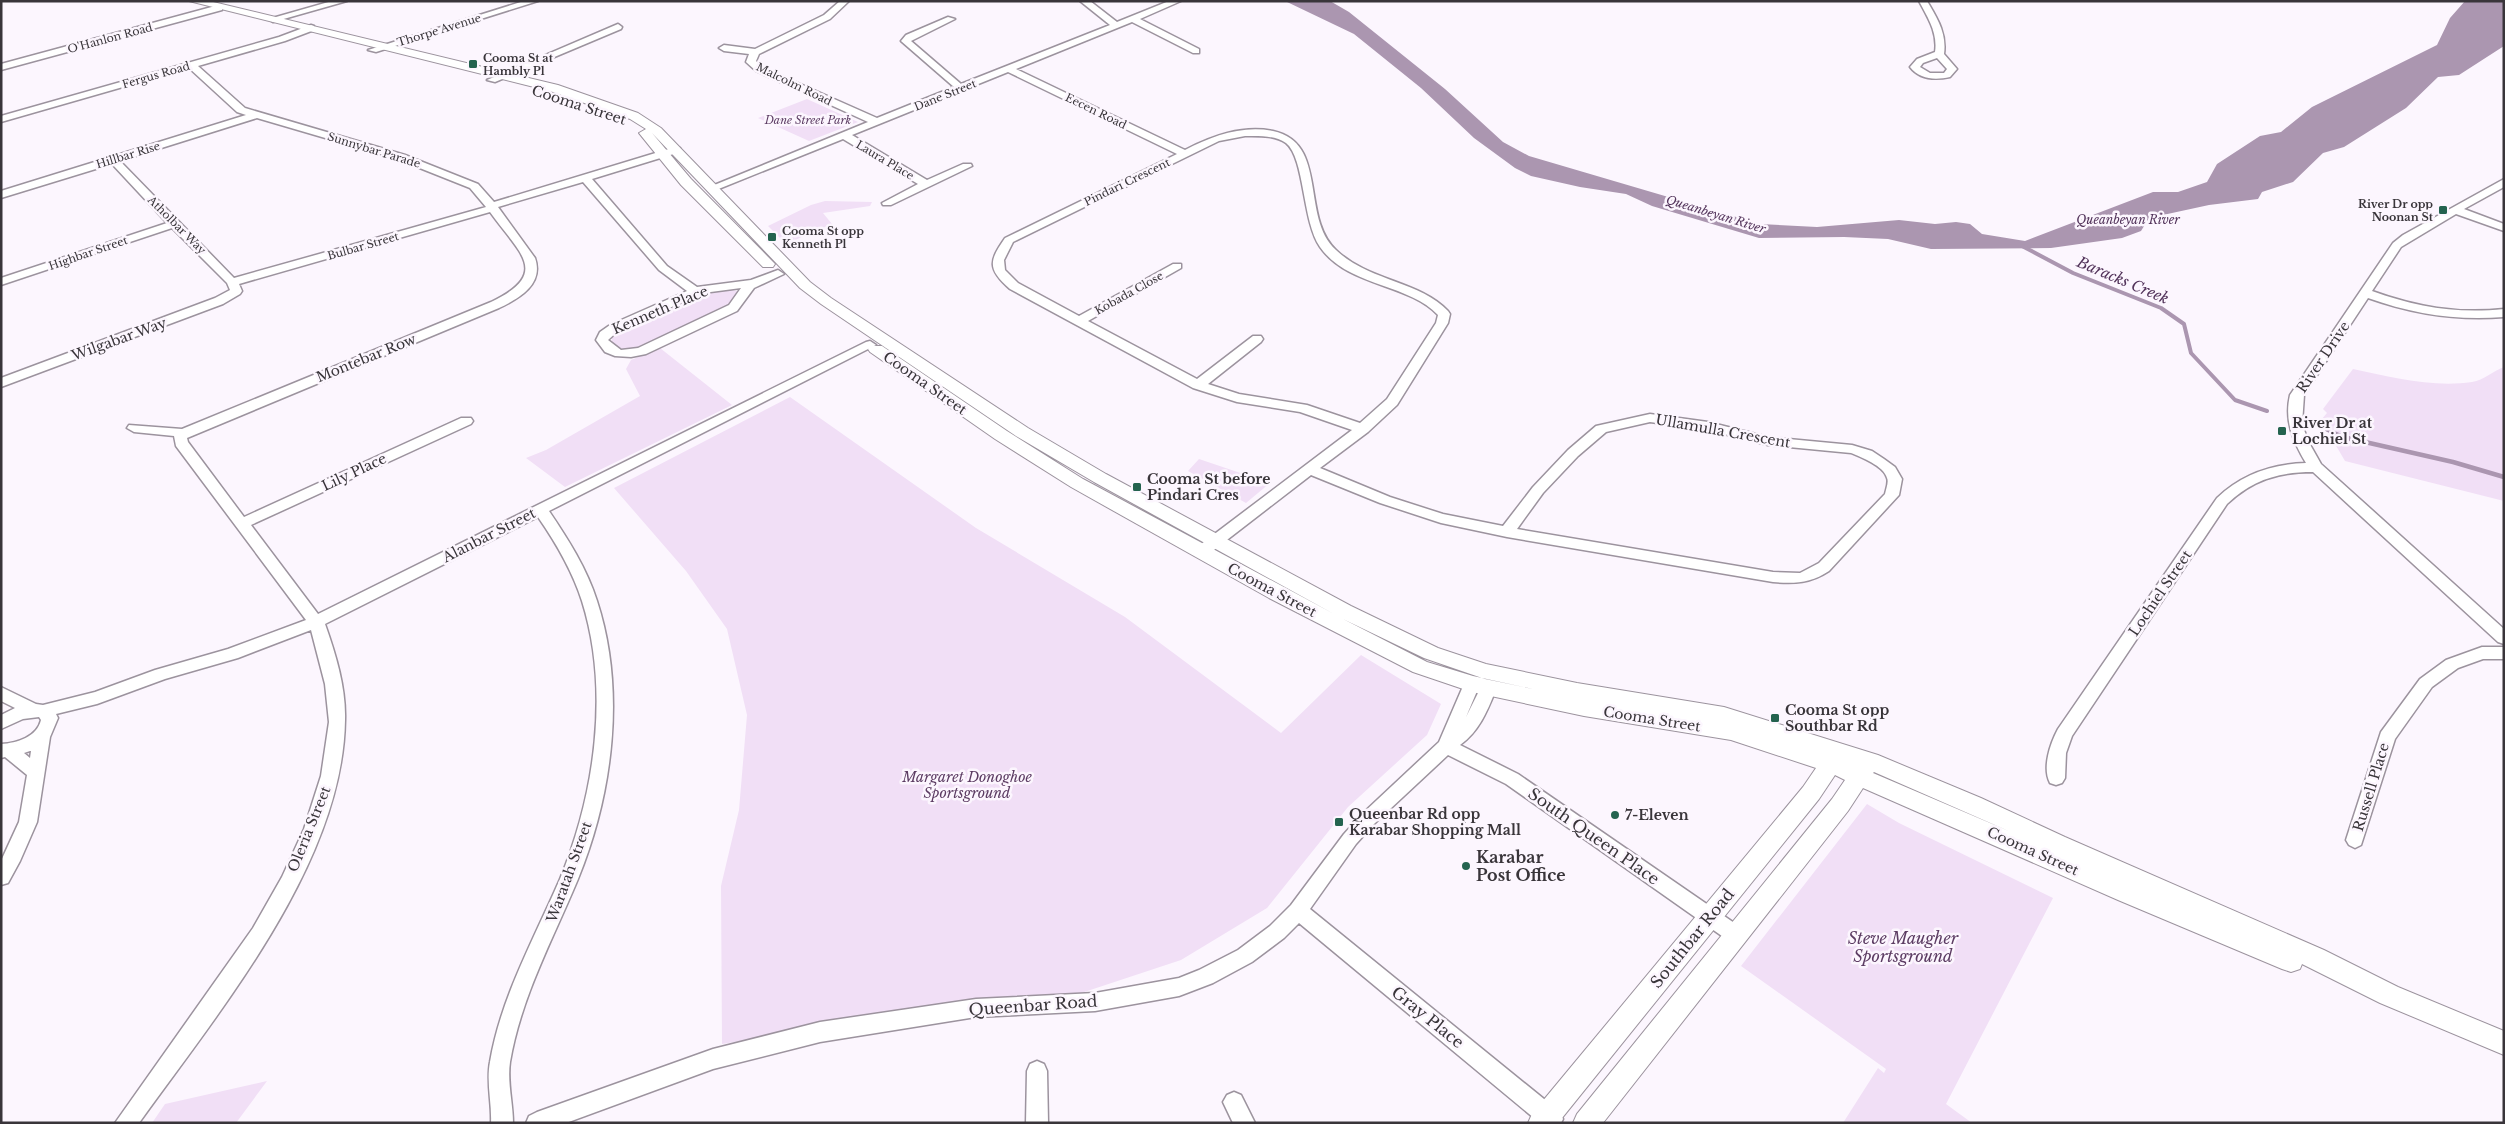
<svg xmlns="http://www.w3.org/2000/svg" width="2505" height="1124" viewBox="0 0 2505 1124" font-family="'Libre Baskerville',serif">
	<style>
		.green { fill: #f1dff6 }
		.water { fill: #ab96b0 }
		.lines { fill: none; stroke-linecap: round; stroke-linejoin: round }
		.stream-far1 { stroke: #ab96b0; stroke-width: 4 }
		.stream { stroke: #ab96b0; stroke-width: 4.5 }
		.minor-casing { stroke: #9c939e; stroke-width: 3 }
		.major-casing { stroke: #9c939e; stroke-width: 2 }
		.minor { fill: #fff; fill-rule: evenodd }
		.major { fill: #fff; fill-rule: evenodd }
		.poi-dot { fill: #24634f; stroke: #fcf6fe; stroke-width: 2 }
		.labels { text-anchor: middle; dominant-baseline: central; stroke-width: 5; stroke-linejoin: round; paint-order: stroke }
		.far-street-label { font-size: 11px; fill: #39353a; stroke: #fcf6fe }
		.far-poi-label { font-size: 11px; font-weight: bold; fill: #39353a; stroke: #fcf6fe; text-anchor: start }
		.far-park-label { font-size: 11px; font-style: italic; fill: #5c3c63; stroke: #fcf6fe }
		.far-water-label { font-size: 12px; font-style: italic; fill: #53345b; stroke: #fcf6fe }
		.street-label { font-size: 14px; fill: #39353a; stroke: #fcf6fe }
		.poi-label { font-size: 14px; font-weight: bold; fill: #39353a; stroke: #fcf6fe; text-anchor: start }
		.park-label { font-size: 14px; font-style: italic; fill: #5c3c63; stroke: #fcf6fe }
		.water-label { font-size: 15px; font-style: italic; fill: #53345b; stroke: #fcf6fe }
		.near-street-label { font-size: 16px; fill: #39353a; stroke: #fcf6fe }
		.near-poi-label { font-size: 16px; font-weight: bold; fill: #39353a; stroke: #fcf6fe; text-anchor: start }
		.near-park-label { font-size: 16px; font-style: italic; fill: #5c3c63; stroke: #fcf6fe }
	</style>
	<rect width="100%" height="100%" fill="#fcf6fe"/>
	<path class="green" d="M 807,99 L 858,122 L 809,141 L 758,118 Z
		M 825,201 L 872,202 L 870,206 L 823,213 L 832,224 L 786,244 L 768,226 L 811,205 Z
		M 725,289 L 737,291 L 737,297 L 731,304 L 638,348 L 622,349 L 612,343 L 612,336 L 617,331 L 692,297 Z
		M 660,348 L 732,405 L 565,487 L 526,458 L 546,450 L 640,396 L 626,369 L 631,360 Z
		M 2504,367 L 2504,501 L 2345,461 L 2321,420 L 2327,413 L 2323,409 L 2353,369 C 2391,377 2433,388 2472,382 C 2484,380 2493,371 2504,367 Z
		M 790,397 L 976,528 L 1125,617 L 1281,733 L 1361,655 L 1441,704 L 1427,735 L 1348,807 L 1267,908 L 1181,960 L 1045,1005 L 891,1017 L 722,1044 L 721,886 L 739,810 L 747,715 L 727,629 L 686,571 L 614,488 Z
		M 1199,459 L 1270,483 L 1246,503 L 1188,471 Z
		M 1867,804 L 1899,823 L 2053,898 L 1946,1104 L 1972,1123 L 1843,1123 L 1878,1068 L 1884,1073 L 1886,1069 L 1741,966 Z
		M 267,1081 L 236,1123 L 152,1123 L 165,1104 Z"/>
	<path class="water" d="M 1285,1 L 1330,1 L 1349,12 L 1445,89 L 1503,142 L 1529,156 L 1760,224 L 1817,227 L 1899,220 L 1935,224 L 1956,222 L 1970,224 L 1982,234 L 2025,241 L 2153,192 L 2178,192 L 2207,182 L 2217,164 L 2260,136 L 2281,132 L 2312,107 L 2437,45 L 2450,18 L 2465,1 L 2504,1 L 2504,46 L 2459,75 L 2438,77 L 2406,108 L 2344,147 L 2323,153 L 2293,182 L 2262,192 L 2258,199 L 2209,205 L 2149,218 L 2141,231 L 2122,238 L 2051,248 L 1931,249 L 1888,239 L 1844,237 L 1759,238 L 1652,206 L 1626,194 L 1580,187 L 1531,176 L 1515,168 L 1474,138 L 1421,88 L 1354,34 Z"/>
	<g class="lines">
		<path class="stream-far1" d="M 2022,246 L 2073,273 L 2161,308 L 2184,324 L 2191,353 L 2235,400 L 2267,411
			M 2316,425 L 2346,438"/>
		<path class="stream" d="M 2343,437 L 2453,462 L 2504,477"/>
		<defs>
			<path id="minor" d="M 332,1 L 347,1 L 273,22 L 269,19 Z
				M 524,1 L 538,1 L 376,52 L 368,50 Z
				M 840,1 L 849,1 L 830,19 L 759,54 L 756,61 L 762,67 L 877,118 L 954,87 L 901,41 L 906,35 L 948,17 L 955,19 L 911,41 L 961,84 L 1110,25 L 1080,1 L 1090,1 L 1117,22 L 1169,1 L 1181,1 L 1140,19 L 1199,49 L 1199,53 L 1193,53 L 1132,22 L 1016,69 L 1185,150 C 1212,136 1242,125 1273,131 C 1329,143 1300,217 1336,250 C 1368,281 1420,281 1448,311 L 1450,314 L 1448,323 L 1397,405 L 1368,432 L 1320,468 L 1390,497 L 1443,514 L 1503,526 L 1533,487 L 1568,450 L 1596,426 L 1650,414 L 1708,422 L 1768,437 L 1852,445 L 1872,451 L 1884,459 L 1895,467 L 1902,479 L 1899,495 L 1829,571 C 1811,583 1795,584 1773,582 L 1507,537 L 1441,523 L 1380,503 L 1311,475 L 1210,553 L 1200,553 L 1198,549 L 1200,545 L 1352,430 L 1300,412 L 1237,402 L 1193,388 L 1010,289 C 987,269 989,261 1005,238 L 1177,154 L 1008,72 L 852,135 L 927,180 L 963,164 L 971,164 L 972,166 L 891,205 L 883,205 L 882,203 L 918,184 L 843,139 L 716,190 L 712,191 L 707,188 L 868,122 L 756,71 L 746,62 L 749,54 L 724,51 L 719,48 L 724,45 L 755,49 L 824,15 ZM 1245,136 C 1259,136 1274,135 1286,143 C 1305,158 1302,221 1320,247 C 1348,287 1408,283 1438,315 L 1436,323 L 1387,399 L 1360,423 L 1307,405 L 1239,394 L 1208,384 L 1261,342 L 1263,339 L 1261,336 L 1253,336 L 1197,379 L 1088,321 L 1181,268 L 1181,264 L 1173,264 L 1079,316 L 1018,283 L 1005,270 L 1004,260 L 1013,242 L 1219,141 ZM 1650,422 L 1708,430 L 1768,445 L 1851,453 C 1861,457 1884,466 1887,478 C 1889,482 1886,489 1885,494 L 1819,563 L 1800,573 L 1773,572 L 1517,529 L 1543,493 L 1578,456 L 1606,432 Z
				M 1919,1 L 1927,1 C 1937,18 1947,33 1944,54 L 1957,69 L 1950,77 C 1936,80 1920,80 1910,67 L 1917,59 L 1935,52 C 1938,33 1928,18 1919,1 ZM 1937,58 L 1947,69 L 1944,73 L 1930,73 L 1920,67 L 1923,63 Z
				M 219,5 L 222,6 L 222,10 L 1,70 L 1,64 Z
				M 618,24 L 622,27 L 621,29 L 495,82 L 487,80 Z
				M 311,25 L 314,26 L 314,30 L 285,41 L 198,66 L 245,108 L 405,155 L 478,184 L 494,202 L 672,148 L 680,148 L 680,152 L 592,179 L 667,266 L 697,287 L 751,280 L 778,270 L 784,274 L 754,288 L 737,311 L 646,354 L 631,357 L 615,356 L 605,352 L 596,340 L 600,332 L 610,325 L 687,291 L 659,270 L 583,182 L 498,207 L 535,258 C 544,284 520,298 499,308 L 187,438 L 188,442 L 244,517 L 461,418 L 471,418 L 473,421 L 471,424 L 251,525 L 318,614 L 866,342 L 870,341 L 876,345 L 549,511 C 568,539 587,569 597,601 C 626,690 613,793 578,879 C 553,939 521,997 510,1062 C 507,1082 513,1103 513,1123 L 491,1123 C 492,1103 486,1082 490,1062 C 501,997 534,939 560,879 C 595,794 610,690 582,601 C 572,570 556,543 538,517 L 325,624 C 336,655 346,688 345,720 C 343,864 219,1011 139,1123 L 115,1123 L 253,928 L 282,877 L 304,829 L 321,776 L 329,722 L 325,684 L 311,630 L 238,658 L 165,679 L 97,704 L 56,714 L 58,718 L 50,737 L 37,822 L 20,861 L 8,883 L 1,885 L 1,861 L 19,822 L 27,775 L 5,757 L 1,758 L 1,744 C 17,743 37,737 41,720 L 39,717 L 23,719 L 1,729 L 1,715 L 15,708 L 1,701 L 1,687 L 36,704 L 43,705 L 95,692 L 155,670 L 228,649 L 306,620 L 176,446 L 174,436 L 134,432 L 127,428 L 129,425 L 182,429 L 491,302 C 552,273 519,253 490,212 L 239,284 L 242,291 L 240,294 L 223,304 L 1,387 L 1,378 L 215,298 L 230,290 L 227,283 L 172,228 L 1,285 L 1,278 L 167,223 L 112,164 L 1,198 L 1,191 L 246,115 L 237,112 L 189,68 L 1,122 L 1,116 L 279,37 ZM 257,118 L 397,159 L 470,188 L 486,207 L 234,278 L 120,161 ZM 741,288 L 729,305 L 638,348 L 621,350 L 608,340 L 618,331 L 703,293 ZM 31,751 L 30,758 L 24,753 L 30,751 Z
				M 2504,179 L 2504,187 L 2464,209 L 2504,224 L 2504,231 L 2456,214 L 2401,247 L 2372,291 C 2416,307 2457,314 2504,309 L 2504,317 C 2456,321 2413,314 2368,298 L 2304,395 L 2302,424 L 2308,441 L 2321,464 L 2504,629 L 2504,644 L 2498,642 L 2313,472 C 2278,472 2252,480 2227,504 L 2072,736 L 2066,753 L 2065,778 L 2062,783 L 2056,785 L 2050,783 C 2042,768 2050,744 2058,729 L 2217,498 C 2242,474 2272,464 2306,463 C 2293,441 2284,421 2290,395 L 2393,243 L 2403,235 Z
				M 2482,647 L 2504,647 L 2504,659 L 2483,659 L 2458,668 L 2432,687 L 2395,739 L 2361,845 L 2355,848 L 2349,845 L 2346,840 L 2381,732 L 2420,679 L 2446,660 Z
				M 1472,678 L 1478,680 L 1480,684 L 1466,717 L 1483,683 L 1489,681 L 1495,683 L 1497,687 C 1488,709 1480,731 1460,745 L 1518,774 L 1743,929 L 1746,935 L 1743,941 L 1736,944 L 1729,941 L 1506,784 L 1448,755 L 1374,824 L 1356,844 L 1310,909 L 1560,1112 L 1563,1119 L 1561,1123 L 1540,1123 L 1299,923 L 1284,938 L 1252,962 L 1213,983 L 1179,996 L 1095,1011 L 976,1017 L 820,1042 L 713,1069 L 566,1123 L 526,1123 L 529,1116 L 537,1112 L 713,1049 L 820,1022 L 976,999 L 1095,993 L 1179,978 L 1199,970 L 1238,950 L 1270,926 L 1291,905 L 1344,834 L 1362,814 L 1439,742 L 1464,684 L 1466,680 Z
				M 1037,1061 L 1044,1064 L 1047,1071 L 1048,1123 L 1026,1123 L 1027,1071 L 1030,1064 Z
				M 1234,1092 L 1241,1095 L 1255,1123 L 1233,1123 L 1223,1102 L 1227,1095 Z"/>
			<path id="major" d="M 189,1 L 209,1 L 558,85 L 638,113 L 661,128 L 810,282 L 831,298 L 1028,428 L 1106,474 L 1351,606 L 1438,648 L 1486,664 L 1577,683 L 1724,707 L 1878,755 L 1981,798 L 2065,837 L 2324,950 L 2398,987 L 2504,1031 L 2504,1055 L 2380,1003 L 2302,964 L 2300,969 L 2291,972 L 2282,969 L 2118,900 L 1863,788 L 1848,811 L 1603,1123 L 1573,1123 L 1577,1114 L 1832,799 L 1845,780 L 1835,775 L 1819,799 L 1558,1123 L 1528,1123 L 1532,1114 L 1803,787 L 1816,768 L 1731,740 L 1584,716 L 1472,692 L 1413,672 L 1269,598 L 1071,487 L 995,439 L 870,352 L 868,349 L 870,346 L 882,346 L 1007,431 L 1083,479 L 1334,614 L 1094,482 L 1016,436 L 821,304 L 800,288 L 652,133 L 691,179 L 775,264 L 773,267 L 763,267 L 681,185 L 639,133 L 646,129 L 630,119 L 550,91 ZM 1343,619 L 1424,658 L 1485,679 L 1533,689 L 1473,676 L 1427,662 ZM 1874,772 L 2011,832 L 1873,773 Z"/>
		</defs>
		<use href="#minor" class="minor-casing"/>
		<use href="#major" class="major-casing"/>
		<use href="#minor" class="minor"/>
		<use href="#major" class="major"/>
	</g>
	<g class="poi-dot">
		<rect x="468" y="59" width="10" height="10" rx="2.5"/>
		<rect x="2438" y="205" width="10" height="10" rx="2.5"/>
		<rect x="767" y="232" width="10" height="10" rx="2.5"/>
		<rect x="2277" y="426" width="10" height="10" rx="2.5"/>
		<rect x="1132" y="482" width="10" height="10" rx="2.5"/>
		<rect x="1770" y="713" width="10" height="10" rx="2.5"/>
		<circle cx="1615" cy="815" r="5"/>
		<rect x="1334" y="817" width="10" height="10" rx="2.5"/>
		<circle cx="1466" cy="866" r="5"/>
	</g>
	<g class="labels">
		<g class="far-street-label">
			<text transform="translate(439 30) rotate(-17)">Thorpe Avenue</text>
			<text transform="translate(110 38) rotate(-15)">O'Hanlon Road</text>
			<text transform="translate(156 75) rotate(-16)">Fergus Road</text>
			<text transform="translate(794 84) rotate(26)">Malcolm Road</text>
			<text transform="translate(945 95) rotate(-22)">Dane Street</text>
			<text transform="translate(1096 111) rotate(26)">Eecen Road</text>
			<text transform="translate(374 150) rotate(17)">Sunnybar Parade</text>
			<text transform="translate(128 155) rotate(-17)">Hillbar Rise</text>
			<text transform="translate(885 160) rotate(31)">Laura Place</text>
			<text transform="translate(1127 182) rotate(-26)">Pindari Crescent</text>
			<text transform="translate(177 225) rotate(45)">Atholbar Way</text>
			<text transform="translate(363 246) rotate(-16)">Bulbar Street</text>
			<text transform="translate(88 253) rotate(-19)">Highbar Street</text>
			<text transform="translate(1129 293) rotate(-29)">Kobada Close</text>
		</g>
		<g class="far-poi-label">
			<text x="483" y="58">Cooma St at<tspan x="483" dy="13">Hambly Pl</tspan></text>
			<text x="2433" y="204" text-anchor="end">River Dr opp<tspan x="2433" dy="13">Noonan St</tspan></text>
			<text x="782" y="231">Cooma St opp<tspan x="782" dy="13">Kenneth Pl</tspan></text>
		</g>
		<g class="far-park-label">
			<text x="808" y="120">Dane Street Park</text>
		</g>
		<g class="far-water-label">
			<text transform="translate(1716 214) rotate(17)">Queanbeyan River</text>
			<text x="2128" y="219">Queanbeyan River</text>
		</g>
		<g class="street-label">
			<text transform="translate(579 105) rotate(18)">Cooma Street</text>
			<text transform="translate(660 310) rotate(-23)">Kenneth Place</text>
			<text transform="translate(119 339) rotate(-20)">Wilgabar Way</text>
			<text transform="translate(2323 357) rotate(-56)">River Drive</text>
			<text transform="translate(366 358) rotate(-22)">Montebar Row</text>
			<text transform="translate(925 383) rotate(35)">Cooma Street</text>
			<text transform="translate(1723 431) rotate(10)">Ullamulla Crescent</text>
			<text transform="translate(354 472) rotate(-25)">Lily Place</text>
			<text transform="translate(489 535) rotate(-27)">Alanbar Street</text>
			<text transform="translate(1272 590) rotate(28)">Cooma Street</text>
			<text transform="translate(2160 593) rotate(-56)">Lochiel Street</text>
			<text transform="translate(1652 719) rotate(9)">Cooma Street</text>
			<text transform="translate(2371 787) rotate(-73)">Russell Place</text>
			<text transform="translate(309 829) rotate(-68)">Oleria Street</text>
			<text transform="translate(2033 851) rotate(24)">Cooma Street</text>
			<text transform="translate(569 872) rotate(-70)">Waratah Street</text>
		</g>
		<g class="poi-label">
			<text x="2292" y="423">River Dr at<tspan x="2292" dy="16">Lochiel St</tspan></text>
			<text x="1147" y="479">Cooma St before<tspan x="1147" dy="16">Pindari Cres</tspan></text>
			<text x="1785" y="710">Cooma St opp<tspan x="1785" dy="16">Southbar Rd</tspan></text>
			<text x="1349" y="814">Queenbar Rd opp<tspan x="1349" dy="16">Karabar Shopping Mall</tspan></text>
			<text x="1625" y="815">7-Eleven</text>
		</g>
		<g class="park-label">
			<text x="967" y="777">Margaret Donoghoe<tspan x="967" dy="16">Sportsground</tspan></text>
		</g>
		<g class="water-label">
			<text transform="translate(2123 280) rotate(23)">Baracks Creek</text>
		</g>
		<g class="near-street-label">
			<text transform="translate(1594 836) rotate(35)">South Queen Place</text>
			<text transform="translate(1692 938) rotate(-51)">Southbar Road</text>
			<text transform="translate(1033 1005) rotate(-4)">Queenbar Road</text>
			<text transform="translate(1428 1017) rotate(39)">Gray Place</text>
		</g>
		<g class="near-poi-label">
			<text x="1476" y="857">Karabar<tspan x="1476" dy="18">Post Office</tspan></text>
		</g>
		<g class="near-park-label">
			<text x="1903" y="938">Steve Maugher<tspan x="1903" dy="18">Sportsground</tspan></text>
		</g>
	</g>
	<rect width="2505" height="1124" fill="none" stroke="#39353a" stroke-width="5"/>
</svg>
